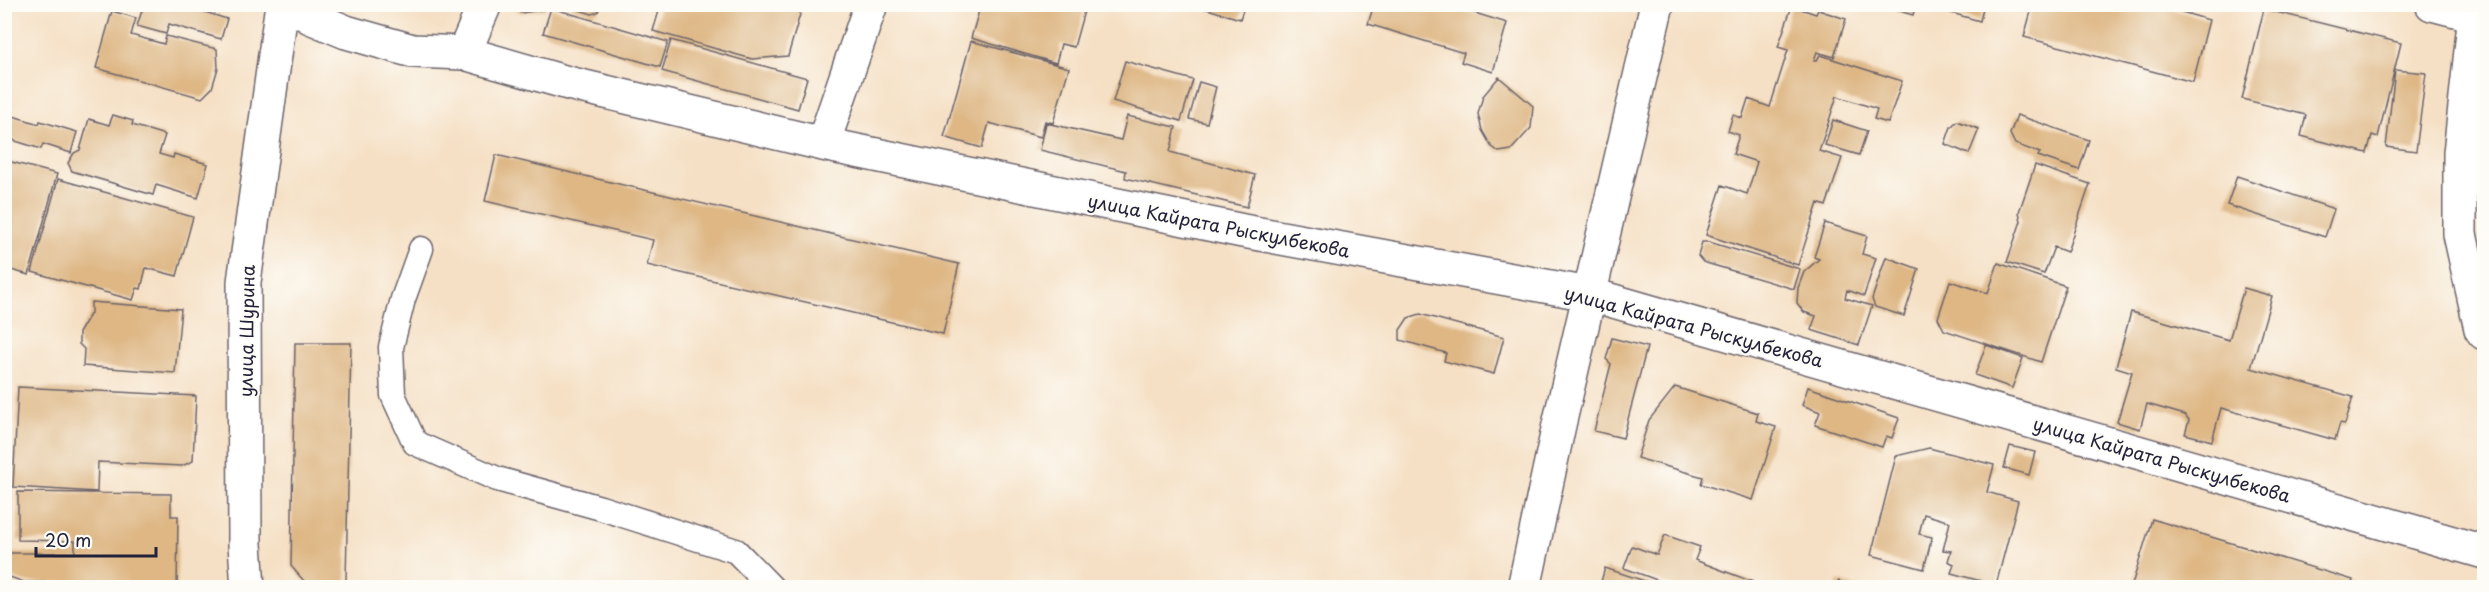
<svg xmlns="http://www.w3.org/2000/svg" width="2489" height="592" viewBox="0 0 2489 592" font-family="'Playpen Sans',sans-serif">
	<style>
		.building { fill: #deb785 }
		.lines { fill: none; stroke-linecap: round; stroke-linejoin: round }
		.service-casing { stroke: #6c646b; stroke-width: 27 }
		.minor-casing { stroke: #6c646b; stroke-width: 36 }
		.service { stroke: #fff; stroke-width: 24 }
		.minor { stroke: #fff; stroke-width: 33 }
		.labels { text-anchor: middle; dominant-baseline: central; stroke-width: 4.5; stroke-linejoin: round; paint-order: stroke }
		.street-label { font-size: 18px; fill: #22223b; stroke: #fdfcf7 }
	</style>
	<rect width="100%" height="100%" fill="#fdfcf7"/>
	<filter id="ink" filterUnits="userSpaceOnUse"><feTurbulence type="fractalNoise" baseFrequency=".0167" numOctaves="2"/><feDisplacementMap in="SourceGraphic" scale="12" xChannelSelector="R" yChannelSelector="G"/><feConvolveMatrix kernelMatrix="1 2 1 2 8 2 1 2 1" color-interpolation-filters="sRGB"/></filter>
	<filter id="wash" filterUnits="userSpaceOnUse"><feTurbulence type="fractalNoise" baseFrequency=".008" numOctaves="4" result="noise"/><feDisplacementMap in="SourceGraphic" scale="24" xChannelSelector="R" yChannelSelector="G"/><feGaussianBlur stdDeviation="1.35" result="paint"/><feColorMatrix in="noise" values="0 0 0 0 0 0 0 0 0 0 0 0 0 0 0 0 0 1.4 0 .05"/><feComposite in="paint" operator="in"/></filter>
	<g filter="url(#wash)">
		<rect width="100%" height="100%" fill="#f5e0c5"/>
		<g id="blocks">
			<path class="building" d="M 144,4 L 179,4 L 227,19 L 221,39 L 169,24 L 166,34 L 137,26 Z
				M 505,4 L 547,4 L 546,9 L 521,13 Z
				M 570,4 L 601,4 L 598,12 L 592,14 L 573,8 Z
				M 661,4 L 803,4 L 788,56 L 752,59 L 653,31 Z
				M 981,4 L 1086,4 L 1074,47 L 1061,44 L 1056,63 L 971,38 Z
				M 1191,4 L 1245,4 L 1240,19 Z
				M 1374,4 L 1446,4 L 1507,23 L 1493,72 L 1461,62 L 1464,53 L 1368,24 Z
				M 1808,4 L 1823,4 L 1822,9 Z
				M 1885,4 L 1916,4 L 1913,15 L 1885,7 Z
				M 1938,4 L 1984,4 L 1980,21 L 1937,9 Z
				M 2033,4 L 2154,4 L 2209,20 L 2193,82 L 2024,37 Z
				M 1792,6 L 1816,14 L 1818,10 L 1846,19 L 1834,57 L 1817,52 L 1814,60 L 1817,60 L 1820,55 L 1902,81 L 1888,123 L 1874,119 L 1877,109 L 1837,96 L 1819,151 L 1842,158 L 1826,206 L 1818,203 L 1798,265 L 1706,235 L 1722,185 L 1747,194 L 1757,162 L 1733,154 L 1739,135 L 1728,131 L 1733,115 L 1742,118 L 1748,99 L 1770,107 L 1788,50 L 1778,47 Z
				M 551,8 L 668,42 L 660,67 L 543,33 Z
				M 2264,9 L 2401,43 L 2378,137 L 2372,135 L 2367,153 L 2301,136 L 2306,115 L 2242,99 Z
				M 112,11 L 136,18 L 131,35 L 164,44 L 166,36 L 217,49 L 218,68 L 212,88 L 202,98 L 96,68 Z
				M 671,40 L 807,78 L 798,109 L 662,71 Z
				M 971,41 L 1069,68 L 1053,123 L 1045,121 L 1041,137 L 989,123 L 982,148 L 944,137 Z
				M 1125,61 L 1193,80 L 1181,121 L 1113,101 Z
				M 2395,70 L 2426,73 L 2416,151 L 2386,147 Z
				M 1499,77 L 1533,106 L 1531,128 L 1511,150 L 1499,152 L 1491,146 L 1482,130 L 1478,114 L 1483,96 Z
				M 1199,82 L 1216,87 L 1207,123 L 1189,119 Z
				M 113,115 L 133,121 L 132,125 L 165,135 L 159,154 L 173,158 L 174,154 L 208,164 L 198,198 L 156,185 L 153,195 L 72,171 L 68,163 L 74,153 L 80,150 L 89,119 L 109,125 Z
				M 2017,115 L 2089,140 L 2079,170 L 2038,156 L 2040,153 L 2015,144 L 2010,134 Z
				M 13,116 L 39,124 L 40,121 L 77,132 L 71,153 L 43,144 L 41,149 L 6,138 Z
				M 1127,116 L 1176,127 L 1170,152 L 1255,175 L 1247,207 L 1125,178 L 1126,171 L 1040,150 L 1046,123 L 1121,140 Z
				M 1833,120 L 1867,131 L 1859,155 L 1825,145 Z
				M 1957,121 L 1979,129 L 1969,154 L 1945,144 L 1951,127 Z
				M 496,155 L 959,264 L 943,334 L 647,265 L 653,240 L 485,201 Z
				M 4,160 L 57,174 L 29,275 L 4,268 Z
				M 2035,165 L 2090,184 L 2067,252 L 2054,247 L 2044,274 L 2007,262 L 2021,221 L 2019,212 Z
				M 2237,176 L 2334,209 L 2325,237 L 2227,205 Z
				M 58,179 L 193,217 L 177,276 L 146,268 L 141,289 L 137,288 L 133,300 L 32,272 Z
				M 1825,223 L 1867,236 L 1862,254 L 1876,258 L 1864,296 L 1847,290 L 1845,298 L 1872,306 L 1859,345 L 1811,330 L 1816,316 L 1804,312 L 1797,303 L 1798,288 L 1804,272 L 1819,259 L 1814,257 Z
				M 1702,242 L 1709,242 L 1800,269 L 1794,289 L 1703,262 L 1698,256 Z
				M 1886,257 L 1919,269 L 1904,316 L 1875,307 L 1872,299 Z
				M 1998,263 L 2066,286 L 2041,362 L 1944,330 L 1938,318 L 1950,281 L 1988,293 Z
				M 2244,288 L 2272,296 L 2251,368 L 2353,397 L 2345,424 L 2340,423 L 2335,440 L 2221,408 L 2212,441 L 2185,434 L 2189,420 L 2185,415 L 2147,404 L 2140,429 L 2117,422 L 2132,372 L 2116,367 L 2131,312 L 2229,340 Z
				M 91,302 L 181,309 L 175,373 L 83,366 L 84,349 L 79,344 L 79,333 L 91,313 Z
				M 1420,314 L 1504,337 L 1494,374 L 1444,361 L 1446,353 L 1400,340 L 1400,330 L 1408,318 Z
				M 1612,338 L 1647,347 L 1623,438 L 1594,431 L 1611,364 L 1606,359 Z
				M 295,343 L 351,343 L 346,580 L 348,588 L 320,588 L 304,581 L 291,566 Z
				M 1986,345 L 2023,358 L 2012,388 L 1975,375 Z
				M 18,387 L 196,396 L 193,461 L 182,466 L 98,462 L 97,492 L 13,487 Z
				M 1675,387 L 1758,413 L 1756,421 L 1776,427 L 1753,500 L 1701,484 L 1703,477 L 1637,458 L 1649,420 Z
				M 1808,387 L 1899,418 L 1892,438 L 1886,436 L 1882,447 L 1815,425 L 1820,412 L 1802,405 Z
				M 2010,446 L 2035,452 L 2029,475 L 2004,468 Z
				M 1929,448 L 1994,465 L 1987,492 L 2018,501 L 1996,585 L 1951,573 L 1954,564 L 1948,561 L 1951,551 L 1943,550 L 1950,522 L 1924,514 L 1919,534 L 1932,537 L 1924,569 L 1871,555 L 1896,456 Z
				M 18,492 L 171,494 L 171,516 L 178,516 L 177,588 L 76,588 L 75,583 L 24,582 L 4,575 L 4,553 L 75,553 L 75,541 L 18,540 Z
				M 2152,519 L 2353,580 L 2351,588 L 2131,588 Z
				M 1665,535 L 1700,547 L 1695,560 L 1753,582 L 1751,588 L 1679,588 L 1624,568 L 1632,546 L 1657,555 Z
				M 1605,568 L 1663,587 L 1662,588 L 1599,588 Z
				M 1838,581 L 1858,587 L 1858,588 L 1836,588 Z"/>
		</g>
	</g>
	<g filter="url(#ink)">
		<use href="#blocks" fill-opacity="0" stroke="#6c646b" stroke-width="1.5"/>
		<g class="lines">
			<defs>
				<path id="service" d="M 421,249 L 403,299 L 391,347 L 393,395 L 415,443 L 497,479 L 601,508 L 736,551 L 772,588"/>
				<path id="minor" d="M 290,4 L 310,17 L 346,32 L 413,51 L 464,53 L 568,83 L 823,144 L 1243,231 L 1589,294 L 2484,552
					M 2432,4 L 2475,15
					M 2476,4 L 2460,153 L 2460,234 L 2481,329 L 2484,333
					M 464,53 L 485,4
					M 823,144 L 871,4
					M 248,588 L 245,544 L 244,282 L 282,4
					M 1524,588 L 1559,425 L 1657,4"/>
			</defs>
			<use href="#service" class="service-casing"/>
			<use href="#minor" class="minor-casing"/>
			<use href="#service" class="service"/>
			<use href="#minor" class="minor"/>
		</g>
	</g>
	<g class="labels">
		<g class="street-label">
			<text transform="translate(1219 225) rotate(11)">улица Кайрата Рыскулбекова</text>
			<text transform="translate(1694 326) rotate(15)">улица Кайрата Рыскулбекова</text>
			<text transform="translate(246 331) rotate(-89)">улица Шурина</text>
			<text transform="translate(2162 459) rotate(16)">улица Кайрата Рыскулбекова</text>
		</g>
	</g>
	<rect width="2489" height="592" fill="none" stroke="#fdfcf7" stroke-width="24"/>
	<path d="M36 547v9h120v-9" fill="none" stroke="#22223b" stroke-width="3"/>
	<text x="45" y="547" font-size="18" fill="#22223b" stroke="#fdfcf7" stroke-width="4.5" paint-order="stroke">20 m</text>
</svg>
